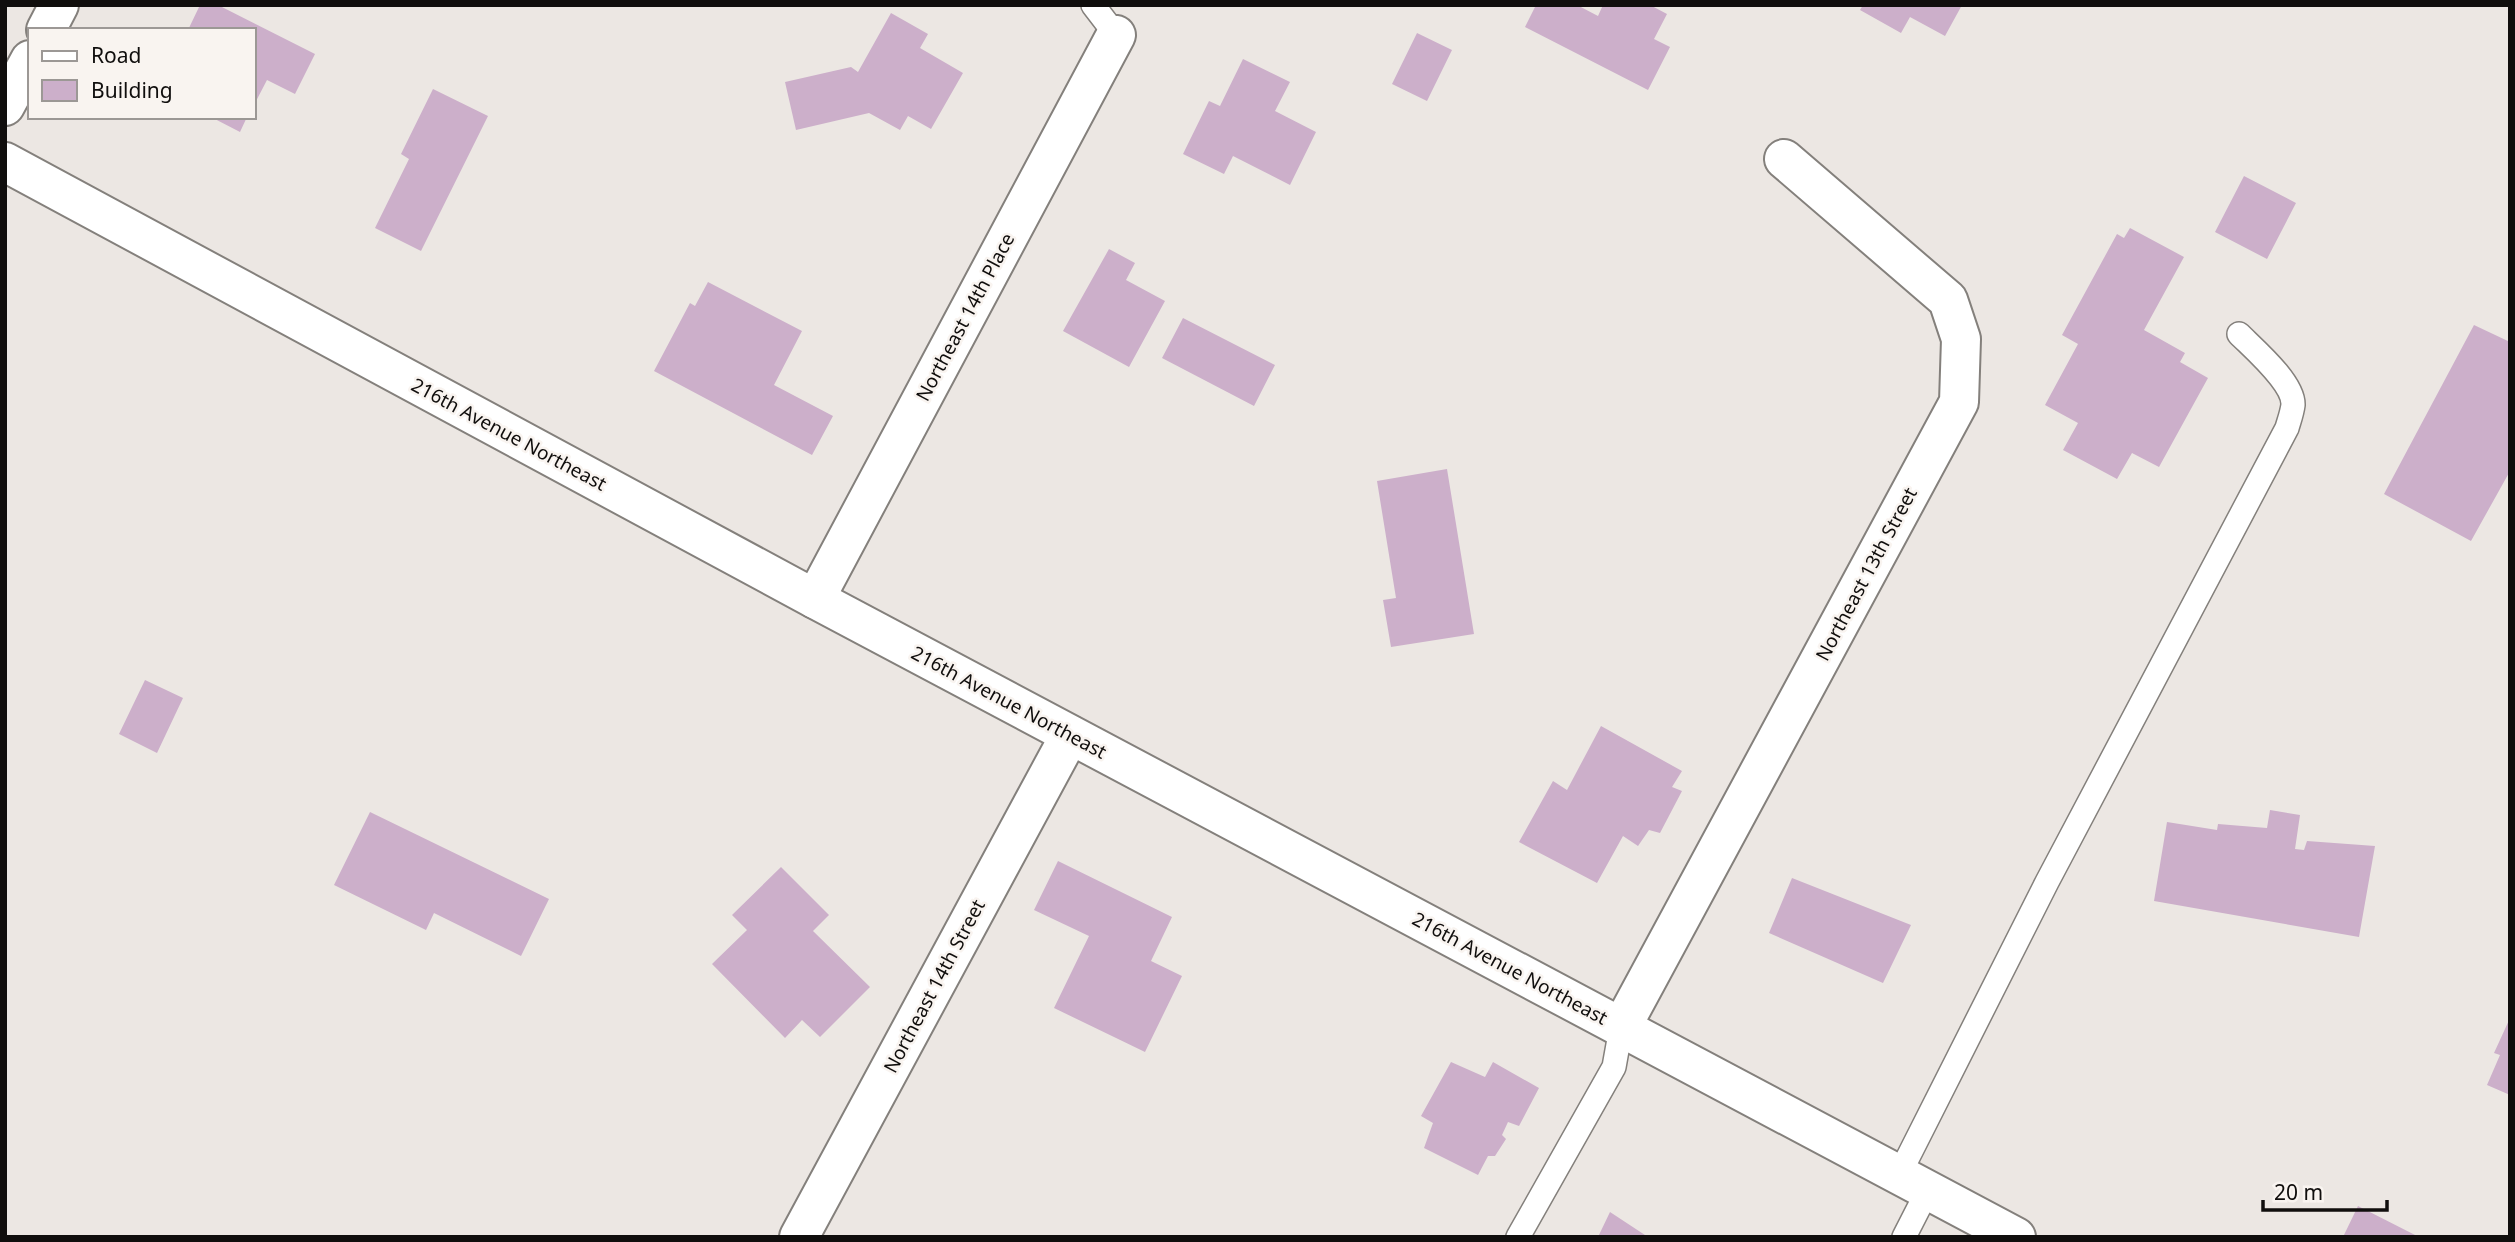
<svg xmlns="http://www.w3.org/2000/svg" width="2515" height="1242" viewBox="0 0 2515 1242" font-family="'Noto Sans',sans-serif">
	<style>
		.building { fill: #ccafca }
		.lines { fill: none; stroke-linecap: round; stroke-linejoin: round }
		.service-casing { stroke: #84807c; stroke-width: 26 }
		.minor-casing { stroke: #84807c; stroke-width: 42 }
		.tertiary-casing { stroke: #84807c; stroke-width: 42 }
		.service { stroke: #fff; stroke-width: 23 }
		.minor { stroke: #fff; stroke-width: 38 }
		.tertiary { stroke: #fff; stroke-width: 38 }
		.labels { text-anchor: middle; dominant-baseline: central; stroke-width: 5; stroke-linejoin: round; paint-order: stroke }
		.street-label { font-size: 19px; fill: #100e0d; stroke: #f9f4f0 }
	</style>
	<rect width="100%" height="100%" fill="#ece7e3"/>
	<path class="building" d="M 200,5 L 218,5 L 315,54 L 295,94 L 267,80 L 254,105 L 254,30 L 188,30 Z
		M 1536,5 L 1577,5 L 1598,16 L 1603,5 L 1650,5 L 1667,14 L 1654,39 L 1670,47 L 1648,90 L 1525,27 Z
		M 1863,5 L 1962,5 L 1945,36 L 1910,17 L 1901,33 L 1860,10 Z
		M 891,13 L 928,34 L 920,48 L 963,73 L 931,129 L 908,116 L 900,130 L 869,113 L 796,130 L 785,82 L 851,67 L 858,72 Z
		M 1417,33 L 1452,50 L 1427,101 L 1392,84 Z
		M 1243,59 L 1290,82 L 1275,111 L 1316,132 L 1290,185 L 1233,156 L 1224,174 L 1183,154 L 1209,101 L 1220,106 Z
		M 433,89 L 488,116 L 421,251 L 375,228 L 409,159 L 401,154 Z
		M 211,117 L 247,117 L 240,132 Z
		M 2244,176 L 2296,203 L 2267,259 L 2215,232 Z
		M 2130,228 L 2184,257 L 2144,330 L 2185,353 L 2180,362 L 2208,378 L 2159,467 L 2132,453 L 2117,479 L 2063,450 L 2078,423 L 2045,405 L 2078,344 L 2062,335 L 2117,234 L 2124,238 Z
		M 1109,249 L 1135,263 L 1126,280 L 1165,301 L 1129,367 L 1063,331 Z
		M 708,282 L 802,331 L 774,385 L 833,416 L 812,455 L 654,371 L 690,303 L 695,306 Z
		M 1183,318 L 1275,365 L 1254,406 L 1162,358 Z
		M 2474,325 L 2510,342 L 2510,471 L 2471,541 L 2384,494 Z
		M 1447,469 L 1474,634 L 1391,647 L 1383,600 L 1396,598 L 1377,481 Z
		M 145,680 L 183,698 L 157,753 L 119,734 Z
		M 1601,726 L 1682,771 L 1672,787 L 1682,791 L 1660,833 L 1649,830 L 1638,846 L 1623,836 L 1597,883 L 1519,842 L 1553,781 L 1567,790 Z
		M 2270,810 L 2300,815 L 2295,849 L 2304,850 L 2307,841 L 2375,846 L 2359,937 L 2154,901 L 2167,822 L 2217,830 L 2218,824 L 2267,828 Z
		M 370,812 L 549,899 L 521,956 L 434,913 L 426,930 L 334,885 Z
		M 1058,861 L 1172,917 L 1151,961 L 1182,976 L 1145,1052 L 1054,1008 L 1089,936 L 1034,910 Z
		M 781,867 L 829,915 L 813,931 L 870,987 L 820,1037 L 802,1020 L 785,1038 L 712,964 L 747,930 L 732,915 Z
		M 1792,878 L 1911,925 L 1883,983 L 1769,933 Z
		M 2510,1018 L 2510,1095 L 2487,1085 L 2500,1055 L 2494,1053 Z
		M 1451,1062 L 1485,1077 L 1493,1062 L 1539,1088 L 1519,1126 L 1508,1122 L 1502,1135 L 1506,1139 L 1495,1156 L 1488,1156 L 1478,1175 L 1424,1148 L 1433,1123 L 1421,1116 Z
		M 2358,1206 L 2419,1237 L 2343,1237 Z
		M 1610,1212 L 1648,1237 L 1598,1237 Z"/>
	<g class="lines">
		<defs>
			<path id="service" d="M 1093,5 L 1116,35
				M 1899,1175 L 2047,882 L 2287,428 C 2289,421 2292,413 2293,405 C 2294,383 2254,349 2239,334
				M 1518,1237 L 1614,1067 L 1621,1028
				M 1904,1237 L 1928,1190"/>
			<path id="minor" d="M 815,599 L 1116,35
				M 1621,1028 L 1959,402 L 1961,339 L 1948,300 L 1784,159
				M 799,1237 L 1070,735"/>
			<path id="tertiary" d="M 46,30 L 59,5
				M 5,106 L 30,60
				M 5,162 L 815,599 L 2016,1237"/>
		</defs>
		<use href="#service" class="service-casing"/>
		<use href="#minor" class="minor-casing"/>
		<use href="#tertiary" class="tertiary-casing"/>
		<use href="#service" class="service"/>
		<use href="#minor" class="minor"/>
		<use href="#tertiary" class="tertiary"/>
	</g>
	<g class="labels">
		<g class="street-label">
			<text transform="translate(965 317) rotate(-62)">Northeast 14th Place</text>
			<text transform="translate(509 434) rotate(28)">216th Avenue Northeast</text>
			<text transform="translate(1866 574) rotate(-62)">Northeast 13th Street</text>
			<text transform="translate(1009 702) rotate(28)">216th Avenue Northeast</text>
			<text transform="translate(1510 968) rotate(28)">216th Avenue Northeast</text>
			<text transform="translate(934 986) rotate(-62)">Northeast 14th Street</text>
		</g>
	</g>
	<rect width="2515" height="1242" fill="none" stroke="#100e0d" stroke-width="14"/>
	<rect x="28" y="28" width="228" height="91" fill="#f9f4f0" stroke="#9c9895" stroke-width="2"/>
	<rect x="42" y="51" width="35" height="10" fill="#ffffff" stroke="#9c9895" stroke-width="2"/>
	<text x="91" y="63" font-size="21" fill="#100e0d">Road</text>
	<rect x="42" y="80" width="35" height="21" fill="#ccafca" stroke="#9c9895" stroke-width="2"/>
	<text x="91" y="98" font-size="21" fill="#100e0d">Building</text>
	<path d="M2263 1200v10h124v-10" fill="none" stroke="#100e0d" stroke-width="3.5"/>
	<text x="2274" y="1200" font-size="21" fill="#100e0d" stroke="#f9f4f0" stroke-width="5" paint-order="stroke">20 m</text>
</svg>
